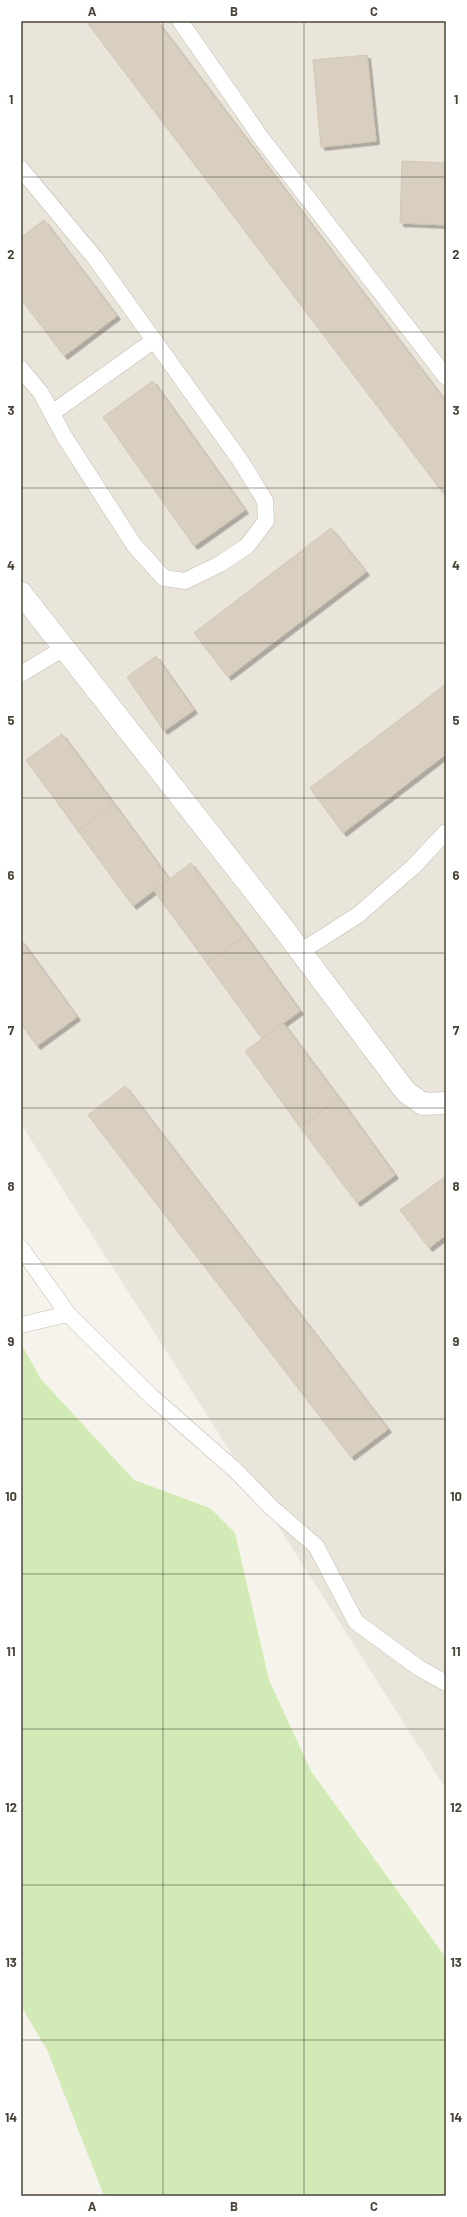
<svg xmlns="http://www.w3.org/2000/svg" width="467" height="2217" viewBox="0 0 467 2217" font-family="Barlow,sans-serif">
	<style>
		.residential { fill: #eae5da }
		.green { fill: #d2eab5 }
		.building { fill: #d8cfc1; stroke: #d3c7b4; filter: url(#shadow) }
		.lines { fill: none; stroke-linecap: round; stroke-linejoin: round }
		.lane-casing { stroke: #c2bbae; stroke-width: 17 }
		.street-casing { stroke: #c2bbae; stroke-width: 23 }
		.lane { stroke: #fff; stroke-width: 16 }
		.street { stroke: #fff; stroke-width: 22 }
		.grid { fill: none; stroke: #4b4439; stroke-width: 1; stroke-opacity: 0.55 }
		.neatline { fill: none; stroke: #4b4439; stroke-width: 1.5 }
		.grid-label { font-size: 13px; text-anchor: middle; font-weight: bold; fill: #4b4439 }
	</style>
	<defs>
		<filter id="shadow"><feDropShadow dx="3.5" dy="3.5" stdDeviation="0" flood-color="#0004"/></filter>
	</defs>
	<rect width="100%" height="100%" fill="#f6f3ec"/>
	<path class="residential" d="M 21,21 L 446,21 L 446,1789 L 21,1124 Z"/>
	<path class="green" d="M 21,1343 L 40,1378 L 134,1480 L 210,1508 L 235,1533 L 269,1680 L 311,1771 L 446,1958 L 446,2196 L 104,2196 L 47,2050 L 21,2006 Z"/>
	<path class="building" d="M 86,21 L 157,21 L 446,402 L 446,497 Z
		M 367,55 L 376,141 L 321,147 L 313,60 Z
		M 402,161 L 446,163 L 446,225 L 400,223 Z
		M 44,220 L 117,316 L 64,356 L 21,299 L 21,237 Z
		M 153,381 L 245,510 L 194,546 L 103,417 Z
		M 331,528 L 366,572 L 228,677 L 194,633 Z
		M 156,656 L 194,710 L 164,731 L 127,677 Z
		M 446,684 L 446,754 L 343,833 L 310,788 Z
		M 62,734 L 114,804 L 78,831 L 26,760 Z
		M 114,804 L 169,879 L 133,906 L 78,831 Z
		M 191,863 L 245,935 L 207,963 L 154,891 Z
		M 245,935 L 300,1011 L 262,1039 L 207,963 Z
		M 21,940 L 77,1017 L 37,1046 L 21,1024 Z
		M 283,1023 L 339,1098 L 300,1127 L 245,1051 Z
		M 125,1086 L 388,1429 L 351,1457 L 88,1115 Z
		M 339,1098 L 395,1175 L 357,1203 L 300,1127 Z
		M 446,1176 L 446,1235 L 429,1248 L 400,1210 Z"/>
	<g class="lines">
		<defs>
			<path id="lane" d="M 180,21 L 262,139 L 446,377
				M 21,169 L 95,258 L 240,460 L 265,501 L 266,521 L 247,546 L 220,564 L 185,581 L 164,578 L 134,545 L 64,436 L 41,393 L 21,369
				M 52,413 L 153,341
				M 21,674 L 64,648
				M 300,952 L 358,915 L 413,867 L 446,832
				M 21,1248 L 68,1314 L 152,1397 L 235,1470 L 272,1508 L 316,1546 L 356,1622 L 419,1668 L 446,1683
				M 21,1325 L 68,1314"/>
			<path id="street" d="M 21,593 L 277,920 L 406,1092 L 423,1104 L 446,1103"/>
		</defs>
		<use href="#lane" class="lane-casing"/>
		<use href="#street" class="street-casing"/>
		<use href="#lane" class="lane"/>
		<use href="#street" class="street"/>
	</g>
	<path class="grid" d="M 163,21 L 163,2196M 304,21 L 304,2196M 21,177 L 446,177M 21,332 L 446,332M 21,488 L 446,488M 21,643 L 446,643M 21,798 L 446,798M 21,953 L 446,953M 21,1108 L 446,1108M 21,1264 L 446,1264M 21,1419 L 446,1419M 21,1574 L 446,1574M 21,1729 L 446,1729M 21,1885 L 446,1885M 21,2040 L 446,2040"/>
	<rect width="467" height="2217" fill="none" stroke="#ffffff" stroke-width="44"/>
	<rect x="22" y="22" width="423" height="2173" class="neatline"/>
	<g class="grid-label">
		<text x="92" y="16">A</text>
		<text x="234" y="16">B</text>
		<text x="374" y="16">C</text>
		<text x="11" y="104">1</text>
		<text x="456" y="104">1</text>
		<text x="11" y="259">2</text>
		<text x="456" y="259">2</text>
		<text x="11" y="415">3</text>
		<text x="456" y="415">3</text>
		<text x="11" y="570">4</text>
		<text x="456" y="570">4</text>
		<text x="11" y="725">5</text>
		<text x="456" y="725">5</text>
		<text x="11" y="880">6</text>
		<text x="456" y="880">6</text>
		<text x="11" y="1035">7</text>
		<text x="456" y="1035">7</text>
		<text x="11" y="1191">8</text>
		<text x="456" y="1191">8</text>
		<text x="11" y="1346">9</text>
		<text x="456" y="1346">9</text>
		<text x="11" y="1501">10</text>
		<text x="456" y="1501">10</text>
		<text x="11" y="1656">11</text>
		<text x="456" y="1656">11</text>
		<text x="11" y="1812">12</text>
		<text x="456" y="1812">12</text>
		<text x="11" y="1967">13</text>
		<text x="456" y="1967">13</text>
		<text x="11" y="2122">14</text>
		<text x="456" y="2122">14</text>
		<text x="92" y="2211">A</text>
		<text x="234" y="2211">B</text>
		<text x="374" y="2211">C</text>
	</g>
</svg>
